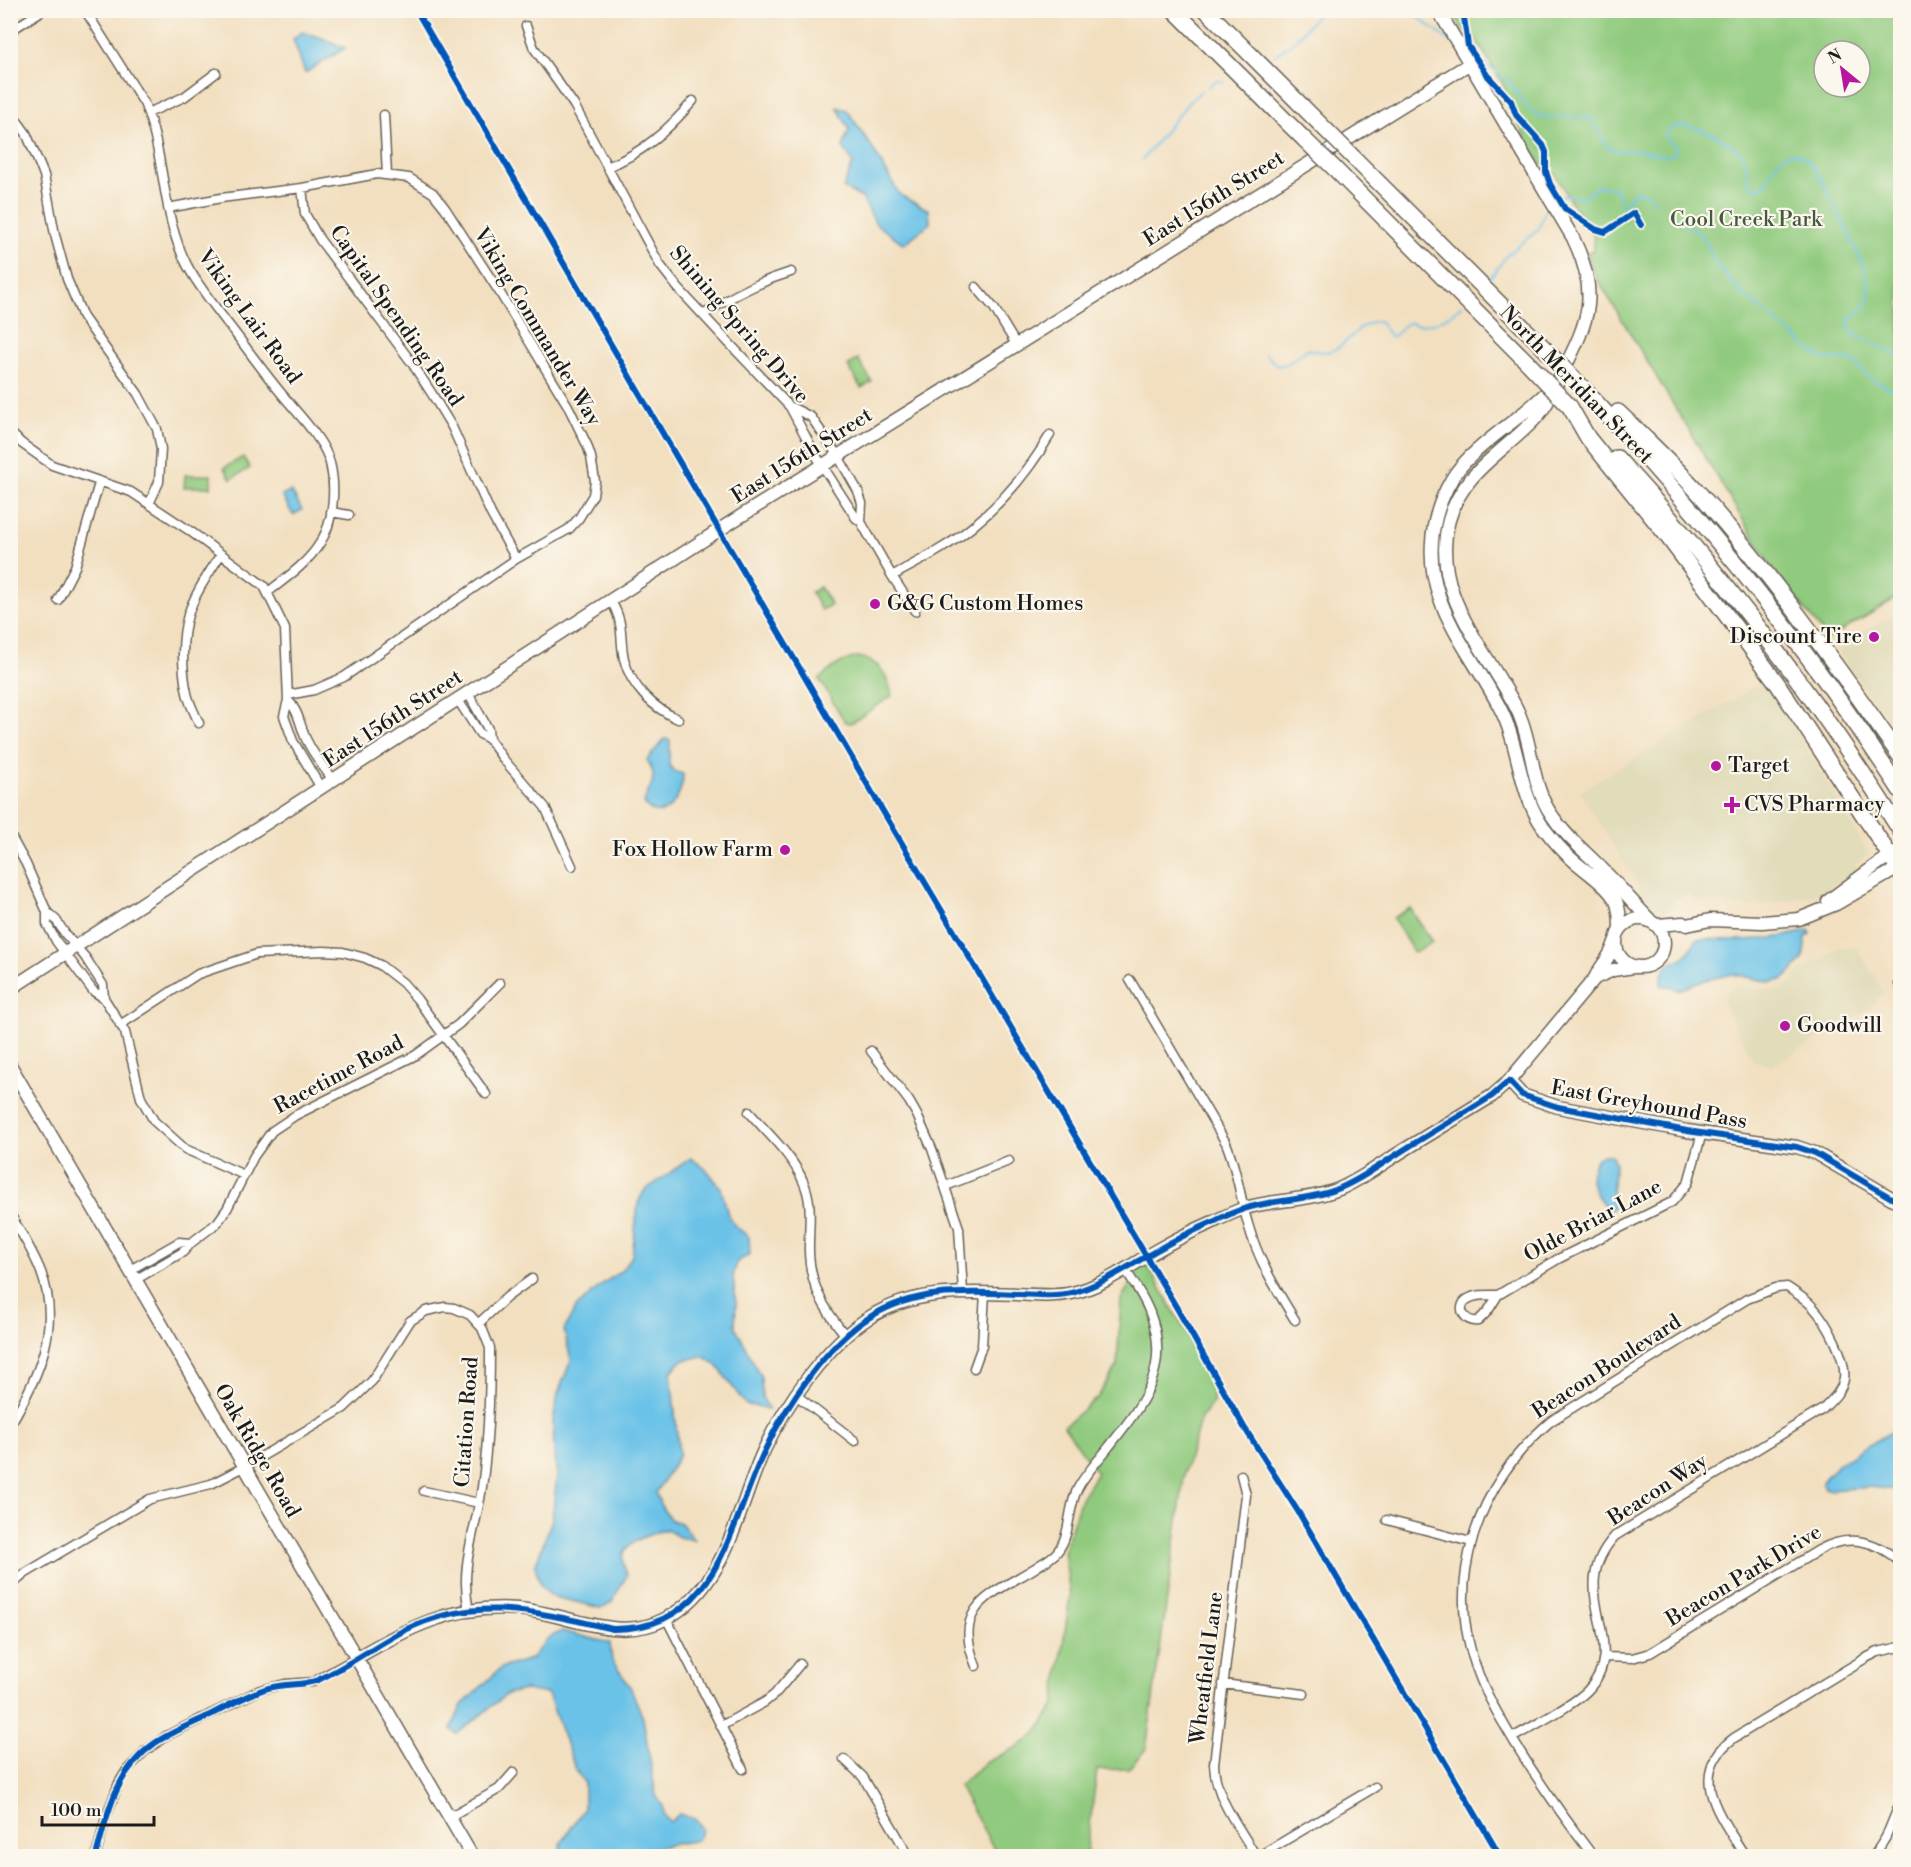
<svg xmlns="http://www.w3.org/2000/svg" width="1911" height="1867" viewBox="0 0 1911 1867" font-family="'Libre Bodoni',serif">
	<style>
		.built { fill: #e1dcba }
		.green { fill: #90ca7e; stroke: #56734d; stroke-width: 1.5; fill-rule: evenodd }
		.water { fill: #6bc2e8; stroke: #446f82; stroke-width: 1.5 }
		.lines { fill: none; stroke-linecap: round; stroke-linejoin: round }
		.stream { stroke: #6bc2e8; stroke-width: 2 }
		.street-casing { stroke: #676055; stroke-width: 11 }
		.secondary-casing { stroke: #676055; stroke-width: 15 }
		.highway-casing { stroke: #676055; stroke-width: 18 }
		.street { stroke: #fff; stroke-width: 8 }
		.secondary { stroke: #fff; stroke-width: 12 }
		.highway { stroke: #fff; stroke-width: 15 }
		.highway-bridge-casing { stroke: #676055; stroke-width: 18; stroke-linecap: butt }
		.highway-bridge { stroke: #fff; stroke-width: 15 }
		.cycleway-casing { stroke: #fbf7ec; stroke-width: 10 }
		.cycleway { stroke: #0057b8; stroke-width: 6 }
		.poi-dot { fill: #b5179e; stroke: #fbf7ec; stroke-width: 2 }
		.labels { text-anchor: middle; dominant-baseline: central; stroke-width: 4.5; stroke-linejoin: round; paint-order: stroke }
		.street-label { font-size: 21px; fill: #1c1c1c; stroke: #fbf7ec }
		.park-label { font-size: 21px; fill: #45593e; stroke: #fbf7ec }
		.poi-label { font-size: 21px; fill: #1c1c1c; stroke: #fbf7ec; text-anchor: start }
	</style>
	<rect width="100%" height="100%" fill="#fbf7ec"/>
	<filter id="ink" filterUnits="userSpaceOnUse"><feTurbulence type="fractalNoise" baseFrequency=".0167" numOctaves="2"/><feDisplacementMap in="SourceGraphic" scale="12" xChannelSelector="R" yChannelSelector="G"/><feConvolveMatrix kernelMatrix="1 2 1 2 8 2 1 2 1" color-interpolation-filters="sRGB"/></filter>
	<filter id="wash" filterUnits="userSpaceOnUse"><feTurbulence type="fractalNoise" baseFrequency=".008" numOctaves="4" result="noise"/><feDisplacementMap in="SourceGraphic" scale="24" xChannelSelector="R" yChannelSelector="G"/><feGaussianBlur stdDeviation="1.35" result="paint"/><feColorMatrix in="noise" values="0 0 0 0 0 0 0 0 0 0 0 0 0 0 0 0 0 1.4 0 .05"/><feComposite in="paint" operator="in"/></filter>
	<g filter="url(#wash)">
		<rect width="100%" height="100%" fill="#f2dfc0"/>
		<path class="built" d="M 1900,612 L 1900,736 L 1839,653 L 1842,643 Z
			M 1766,680 L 1869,854 L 1855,864 L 1858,870 L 1817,895 L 1750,907 L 1694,899 L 1689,893 L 1674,900 L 1677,906 L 1663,912 L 1659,906 L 1653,909 L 1580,791 Z
			M 1841,947 L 1857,948 L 1884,992 L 1870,1008 L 1772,1066 L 1753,1060 L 1726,1009 L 1723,999 L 1729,990 L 1736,986 L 1777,991 L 1796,981 L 1792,976 Z"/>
		<path class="green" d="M 1452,11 L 1900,11 L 1900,596 L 1828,639 L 1771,566 L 1593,272 L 1587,253 L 1594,249 L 1593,232 L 1573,205 L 1555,174 L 1540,163 L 1509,108 L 1503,84 L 1477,41 L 1463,30 ZM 1824,51 L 1860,51 L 1860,87 L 1824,87 Z
			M 858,359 L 872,382 L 861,388 L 848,366 Z
			M 243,457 L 250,468 L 231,479 L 224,468 Z
			M 185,475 L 211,475 L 211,487 L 184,487 Z
			M 820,587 L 831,605 L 821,610 L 811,592 Z
			M 858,657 C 880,661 888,675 892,696 L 851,723 L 845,722 L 819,679 C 832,668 841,660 858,657 Z
			M 1410,908 L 1432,942 L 1414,953 L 1393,918 Z
			M 1146,1263 L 1213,1379 L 1213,1402 L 1201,1418 L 1185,1470 L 1146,1749 L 1128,1769 L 1097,1770 L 1086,1856 L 998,1856 L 959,1786 L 985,1763 L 1019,1746 L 1034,1735 L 1054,1707 L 1070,1596 L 1064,1550 L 1081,1498 L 1097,1473 L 1064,1426 L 1098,1397 L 1117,1366 L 1121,1299 L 1135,1276 L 1133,1268 Z"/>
		<path class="water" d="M 302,32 L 322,38 L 345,48 L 305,73 L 293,39 Z
			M 837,107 L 847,110 L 871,146 L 900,195 L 929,210 L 930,223 L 904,244 L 876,224 L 862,198 L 843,188 L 853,163 L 843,147 L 849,129 Z
			M 291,491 L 302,510 L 293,515 L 282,496 Z
			M 664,739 L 670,740 L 669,765 L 674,771 L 683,774 C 684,793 664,830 644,803 C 649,786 660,778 647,760 Z
			M 1809,930 L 1811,934 L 1806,937 L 1803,959 L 1793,971 L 1782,980 L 1770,982 L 1733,974 L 1700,981 L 1679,990 L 1661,985 C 1662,963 1671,966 1685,956 C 1690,952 1693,944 1697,939 C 1735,940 1772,942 1809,930 Z
			M 1603,1155 L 1612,1155 L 1615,1163 L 1612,1193 L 1614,1206 L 1611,1210 C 1602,1205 1591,1189 1591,1178 C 1591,1172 1594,1165 1596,1159 Z
			M 691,1158 L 707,1170 L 721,1188 L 728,1215 L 735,1226 L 749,1237 L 750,1254 L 737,1262 L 733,1277 L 736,1303 L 735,1326 L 761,1377 L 762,1397 L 769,1410 L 757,1406 L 746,1405 L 716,1364 L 703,1356 L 681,1361 L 671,1372 L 679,1455 L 656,1493 L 661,1506 L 671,1520 L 681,1523 L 694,1540 L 679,1537 L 666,1529 C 643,1538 612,1542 627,1575 L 612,1602 L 601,1608 L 550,1596 L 540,1584 L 535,1566 L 552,1519 L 557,1475 L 554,1452 L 553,1421 L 558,1394 L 571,1360 L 564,1330 L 576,1308 L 601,1285 L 622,1270 L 632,1256 L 638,1203 L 644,1191 Z
			M 1900,1427 L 1900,1491 L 1871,1487 L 1831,1490 L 1825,1488 L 1822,1482 C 1838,1458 1876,1442 1900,1427 Z
			M 562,1631 L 610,1643 L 612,1661 L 630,1686 L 643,1718 L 656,1796 L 663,1806 L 664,1816 L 670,1822 L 679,1814 L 696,1819 L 702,1830 L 697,1840 C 679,1844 661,1844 644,1852 L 642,1856 L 560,1856 L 561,1843 L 584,1809 L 584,1782 L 576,1771 L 548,1694 L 525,1690 L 507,1694 L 457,1734 L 451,1729 L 462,1705 L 501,1668 L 531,1659 L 548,1638 Z"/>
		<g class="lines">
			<path class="stream" d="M 1409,10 L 1452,43
				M 1275,55 L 1295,41 L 1321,10
				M 1472,56 C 1485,65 1500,73 1511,84 C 1519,93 1524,108 1535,114 C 1552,121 1573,115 1591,118 L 1607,146 L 1618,151 L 1637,150 L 1665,156 L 1673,155 L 1676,151 L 1675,146 L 1666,139 L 1666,132 L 1669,128 C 1674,127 1679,125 1683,126 C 1699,126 1739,144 1745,160 C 1749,172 1744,176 1753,187 L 1762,188 C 1771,178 1774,156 1790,153 C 1812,149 1829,196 1837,211 C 1846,230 1876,281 1868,302 C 1865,310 1854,314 1848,321 L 1849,327 L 1855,336 C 1872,338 1884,352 1900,356
				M 1208,87 L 1216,80 L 1224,83
				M 1142,160 L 1188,103 L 1201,91
				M 1557,201 L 1564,195 L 1582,198 L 1599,186 L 1616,189 L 1621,205 L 1625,204 L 1629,198 L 1636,191 L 1648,195 L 1656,203
				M 1671,215 L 1697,231 L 1706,241 L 1716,266 L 1743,294 L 1818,356 L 1831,360 L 1848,359 L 1856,363 L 1866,375 L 1875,381 L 1900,393
				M 1485,282 L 1495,272 L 1506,256 L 1538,230 L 1545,211 L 1550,207
				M 1265,354 L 1278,366 C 1291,365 1296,355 1308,349 C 1346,363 1349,323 1379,321 L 1391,337 C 1399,335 1401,324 1409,323 C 1412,322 1415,325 1418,325 C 1435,325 1451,316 1462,305"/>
		</g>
	</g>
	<g filter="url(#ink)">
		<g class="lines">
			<defs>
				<path id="street" d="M 85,10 L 144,103 C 166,156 161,215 187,265 C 198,286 214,305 228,324 C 246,347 262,370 281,393 C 296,412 324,439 330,463 C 336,487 334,522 320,543 C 308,563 286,578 268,592
					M 526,26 L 534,48 L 574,105 L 660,265 L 678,288 L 728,342 L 790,407 L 815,454 L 856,518 L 861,522 L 892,576 L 915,611
					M 10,31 L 43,10
					M 10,111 L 26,133 L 44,175 L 55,235 L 67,279 L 83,317 L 138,394 L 157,429 L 161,449 L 159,482 L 149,504
					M 148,113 L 184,97 L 216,73
					M 384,115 L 387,175
					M 607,167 C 643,153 668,130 693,101
					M 302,188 L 305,214 L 320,240 L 412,363 L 432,394 L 452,427 L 491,514 L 516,559
					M 168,208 L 221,198 L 302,188 L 377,174 L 409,178 L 433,193 L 445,208 L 500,293 L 548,373 L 568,406 L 587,445 L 591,457 L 595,481 L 593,495 L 579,518 L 569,529 L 516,559 L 344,677 L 314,690 L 288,695
					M 976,287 L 994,308 L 1017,346
					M 703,315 C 731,296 758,282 791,272
					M 791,407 L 811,417 L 838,456 L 858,491 L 862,503 L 861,522
					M 10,432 L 21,443 L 52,465 L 131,492 L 190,531 L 264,586 L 285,629 L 288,700 L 284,716 L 293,741 L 321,788
					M 331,512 L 349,515
					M 892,576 C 919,561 948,547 972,527 C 1004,501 1029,471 1050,435
					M 58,600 L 75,567 L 99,483
					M 611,601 C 625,624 619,636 624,659 C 631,687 653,708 678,719
					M 468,693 L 488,729 L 489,739
					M 288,700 C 299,711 300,726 306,739 C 313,754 323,767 333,780
					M 458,700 L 480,734 L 489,739 L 504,760 L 545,807 L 572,866
					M 199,723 C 195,714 189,703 187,693 C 182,670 181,638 188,615 C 195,593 209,573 221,554
					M 10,835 L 26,864 L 47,912 L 47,924 L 56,941 L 93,991 L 104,998 L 125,1032 L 141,1098 L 154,1121 L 185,1149 L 244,1175
					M 47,912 L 56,920 L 66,935 L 85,957 L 103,985 L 104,998
					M 1130,980 L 1226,1143 C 1237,1169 1240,1197 1248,1224 C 1258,1260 1276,1289 1295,1320
					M 1899,984 L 1900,985
					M 120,1025 L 198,974 L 257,954 L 323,951 L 343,952 L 365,958 L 380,965 L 403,983 L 417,999 L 486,1094
					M 871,1051 L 909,1101 L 917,1115 L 932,1149 L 959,1228 L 963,1292
					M 749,1112 C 767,1133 792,1155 803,1181 C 813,1202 809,1223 809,1245 C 808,1282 823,1308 846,1336
					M 946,1186 L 1009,1161
					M 10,1214 C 21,1233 33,1251 41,1272 C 62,1327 38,1378 10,1425
					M 130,1270 L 179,1242 L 191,1243
					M 135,1280 L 183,1252 L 191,1243 L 217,1223 L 227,1209 L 254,1156 L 272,1131 L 296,1115 L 416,1055 L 459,1024 L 500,983
					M 1498,1295 C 1489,1295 1476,1294 1468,1299 C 1455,1307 1465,1323 1478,1321 L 1488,1311 L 1498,1295 L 1558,1259 L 1672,1202 L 1688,1183 L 1702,1133
					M 479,1323 L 507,1297 L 532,1279
					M 974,1368 L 982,1346 L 985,1293
					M 796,1395 L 855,1441
					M 1241,1475 L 1246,1495 L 1214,1764 C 1215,1798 1239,1827 1256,1856
					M 424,1491 L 479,1503
					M 1387,1520 L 1471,1542
					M 10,1586 L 26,1573 L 150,1499 L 211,1484 L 244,1467 L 344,1408 L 372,1381 L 410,1321 L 426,1311 L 445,1307 L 454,1308 L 470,1315 L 482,1328 L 490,1348 C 490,1391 488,1445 482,1487 C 476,1531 459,1566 469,1611
					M 666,1618 L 743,1769
					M 1604,1657 L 1632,1658 L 1650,1653 L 1819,1550 C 1849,1533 1875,1540 1900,1562
					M 976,1666 C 951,1606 991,1595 1035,1568 C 1042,1563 1051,1559 1057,1552 C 1072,1534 1067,1508 1078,1488 C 1085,1474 1098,1461 1108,1448 C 1141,1406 1172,1370 1150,1313 C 1144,1297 1134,1283 1125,1269
					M 1223,1684 L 1304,1694
					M 721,1726 L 765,1702 L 775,1694 L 800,1664
					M 1512,1738 C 1532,1726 1571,1707 1587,1691 C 1634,1643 1562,1593 1615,1536 L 1823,1409 C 1831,1401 1842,1391 1844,1379 C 1847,1359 1827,1322 1813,1307 C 1806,1299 1796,1293 1787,1287 L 1776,1288 L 1747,1299 L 1551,1421 C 1477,1483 1442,1583 1479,1675 C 1486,1694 1496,1711 1506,1728 C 1532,1773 1562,1815 1593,1856
					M 844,1759 L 863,1777 L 909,1856
					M 449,1817 L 499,1789 L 514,1772
					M 96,1856 L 106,1817 L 119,1783 L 127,1770 L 145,1751 L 166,1736 L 260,1690 L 285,1684 L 313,1682 L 356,1658
					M 1259,1856 L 1375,1787
					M 1745,1856 C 1722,1818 1684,1775 1734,1738 L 1864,1659 L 1878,1652 L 1900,1647
					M 1874,1856 L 1886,1837 L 1900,1803"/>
				<path id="secondary" d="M 1438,10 L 1573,238 C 1600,293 1589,320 1563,371 C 1554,389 1547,407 1533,421 C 1501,454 1462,473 1449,520 C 1432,583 1472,632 1502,683 C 1509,695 1517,707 1521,719 C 1533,750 1532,786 1551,814 C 1566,838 1588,853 1607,874 C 1622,889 1635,905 1650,920
					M 1548,391 C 1523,417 1490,435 1465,462 C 1451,476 1441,498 1436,517 C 1416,596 1467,644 1500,708 C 1520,746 1518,791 1543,827 C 1552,839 1562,851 1574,861 C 1588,873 1607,885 1616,901 C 1620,910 1620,919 1620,928
					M 1828,901 L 1879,863 L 1900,850
					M1616 943a24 24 0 1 1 48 0a24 24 0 1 1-48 0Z
					M 1657,925 L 1683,923 L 1687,925 L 1710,920 L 1762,922 L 1799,919 L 1836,904 L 1900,867
					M 1595,978 L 1613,970 L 1634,967
					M 10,989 L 733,521 L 1469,64
					M 10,1065 L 472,1856
					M 1509,1081 L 1595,978 C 1601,965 1611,957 1615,942
					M 356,1658 C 410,1627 452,1604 518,1609 C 567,1613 618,1644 665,1619 C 728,1586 737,1508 764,1450 C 785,1405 827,1344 870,1317 C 915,1289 966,1292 1017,1294 C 1035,1295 1054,1297 1072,1293 C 1100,1287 1127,1268 1152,1253 C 1171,1242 1192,1231 1213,1222 C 1223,1217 1234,1212 1245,1208 C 1276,1199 1308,1201 1339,1189 C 1362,1179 1383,1163 1404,1150 C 1433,1132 1463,1114 1492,1096 L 1509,1081 L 1522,1095 L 1558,1107 L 1687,1131 L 1797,1147 L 1815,1153 L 1900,1203"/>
				<path id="highway" d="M 1174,10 L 1305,140
					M 1206,10 L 1325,129
					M 1353,157 L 1538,342
					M 1334,168 L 1529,364
					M 1579,384 C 1697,510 1806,644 1900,790
					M 1570,407 L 1588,438 L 1665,533 L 1777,683 L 1900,871
					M 1618,412 C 1645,438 1673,464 1698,492 C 1772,575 1837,666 1900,756
					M 1617,458 C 1722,573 1816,698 1900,830"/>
			</defs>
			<use href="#street" class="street-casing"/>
			<use href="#secondary" class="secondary-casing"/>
			<use href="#highway" class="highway-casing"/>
			<use href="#street" class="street"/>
			<use href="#secondary" class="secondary"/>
			<use href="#highway" class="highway"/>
			<defs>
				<path id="highway-bridge" d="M 1325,129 L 1353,157
					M 1305,140 L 1334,168
					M 1538,342 L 1579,384
					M 1529,364 L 1570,407"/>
			</defs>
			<use href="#highway-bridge" class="highway-bridge-casing"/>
			<use href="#highway-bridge" class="highway-bridge"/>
			<defs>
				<path id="cycleway" d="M 416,10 L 884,813 L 1178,1310 L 1244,1427 L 1299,1513 L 1500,1856
					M 1463,10 L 1468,46 L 1487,75 L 1511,101 L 1516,115 L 1543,145 L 1546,152 L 1546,172 L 1550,184 L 1565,209 L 1595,229 L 1605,232 L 1634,213 L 1641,225
					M 96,1856 C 107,1814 116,1770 155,1743 C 170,1733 187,1726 204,1718 C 224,1708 244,1696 265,1689 C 282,1683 304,1686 318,1680 C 348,1666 376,1645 405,1630 C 476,1594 541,1613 613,1629 C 719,1630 729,1524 765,1450 C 786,1405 827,1344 870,1317 C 916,1288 968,1292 1020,1294 C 1039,1295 1058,1297 1075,1292 C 1105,1283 1132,1264 1159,1249 C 1176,1239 1195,1230 1213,1222 C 1223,1217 1233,1212 1244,1209 C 1273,1199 1306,1201 1335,1190 C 1359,1181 1381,1164 1402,1151 C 1432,1132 1462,1115 1492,1096 L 1509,1081 L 1522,1095 L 1558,1107 L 1687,1131 L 1797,1147 L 1815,1153 L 1900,1203"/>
			</defs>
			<use href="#cycleway" class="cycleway-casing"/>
			<use href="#cycleway" class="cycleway"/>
		</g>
	</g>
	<g class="poi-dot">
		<circle cx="875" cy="604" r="6"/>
		<circle cx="1874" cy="637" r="6"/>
		<circle cx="1716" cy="766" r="6"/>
		<path d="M1729 796h6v6h6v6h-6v6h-6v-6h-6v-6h6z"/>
		<circle cx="785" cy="850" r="6"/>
		<circle cx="1785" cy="1026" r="6"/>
	</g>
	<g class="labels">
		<g class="street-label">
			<text transform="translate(1214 199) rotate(-32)">East 156th Street</text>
			<text transform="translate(396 316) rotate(55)">Capital Spending Road</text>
			<text transform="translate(249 317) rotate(54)">Viking Lair Road</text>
			<text transform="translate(739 325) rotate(49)">Shining Spring Drive</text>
			<text transform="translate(537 327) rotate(59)">Viking Commander Way</text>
			<text transform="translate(1576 385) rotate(46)">North Meridian Street</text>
			<text transform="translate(802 456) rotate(-32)">East 156th Street</text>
			<text transform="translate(393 719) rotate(-33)">East 156th Street</text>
			<text transform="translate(339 1075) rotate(-28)">Racetime Road</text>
			<text transform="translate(1649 1105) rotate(10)">East Greyhound Pass</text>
			<text transform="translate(1593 1221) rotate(-28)">Olde Briar Lane</text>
			<text transform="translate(1607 1367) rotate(-33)">Beacon Boulevard</text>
			<text transform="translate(467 1422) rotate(-86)">Citation Road</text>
			<text transform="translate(257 1451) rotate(60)">Oak Ridge Road</text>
			<text transform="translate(1658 1490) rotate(-33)">Beacon Way</text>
			<text transform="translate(1744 1576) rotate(-31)">Beacon Park Drive</text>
			<text transform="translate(1207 1668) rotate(-83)">Wheatfield Lane</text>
		</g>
		<g class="park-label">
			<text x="1746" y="220">Cool Creek Park</text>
		</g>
		<g class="poi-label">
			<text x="887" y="604">G&amp;G Custom Homes</text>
			<text x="1862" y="637" text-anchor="end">Discount Tire</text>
			<text x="1728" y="766">Target</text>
			<text x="1744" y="805">CVS Pharmacy</text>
			<text x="773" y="850" text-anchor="end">Fox Hollow Farm</text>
			<text x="1797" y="1026">Goodwill</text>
		</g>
	</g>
	<rect width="1911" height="1867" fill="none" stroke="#fbf7ec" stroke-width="36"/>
	<g transform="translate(1842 69) rotate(330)"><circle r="28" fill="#fbf7ec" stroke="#a29f99" stroke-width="1.5"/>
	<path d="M0-4.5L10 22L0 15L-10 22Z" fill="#b5179e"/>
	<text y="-9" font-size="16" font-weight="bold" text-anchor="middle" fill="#1c1c1c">N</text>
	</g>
	<path d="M42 1816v9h112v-9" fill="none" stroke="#1c1c1c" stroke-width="3"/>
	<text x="51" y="1816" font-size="18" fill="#1c1c1c" stroke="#fbf7ec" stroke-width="4.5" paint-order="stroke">100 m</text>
</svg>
